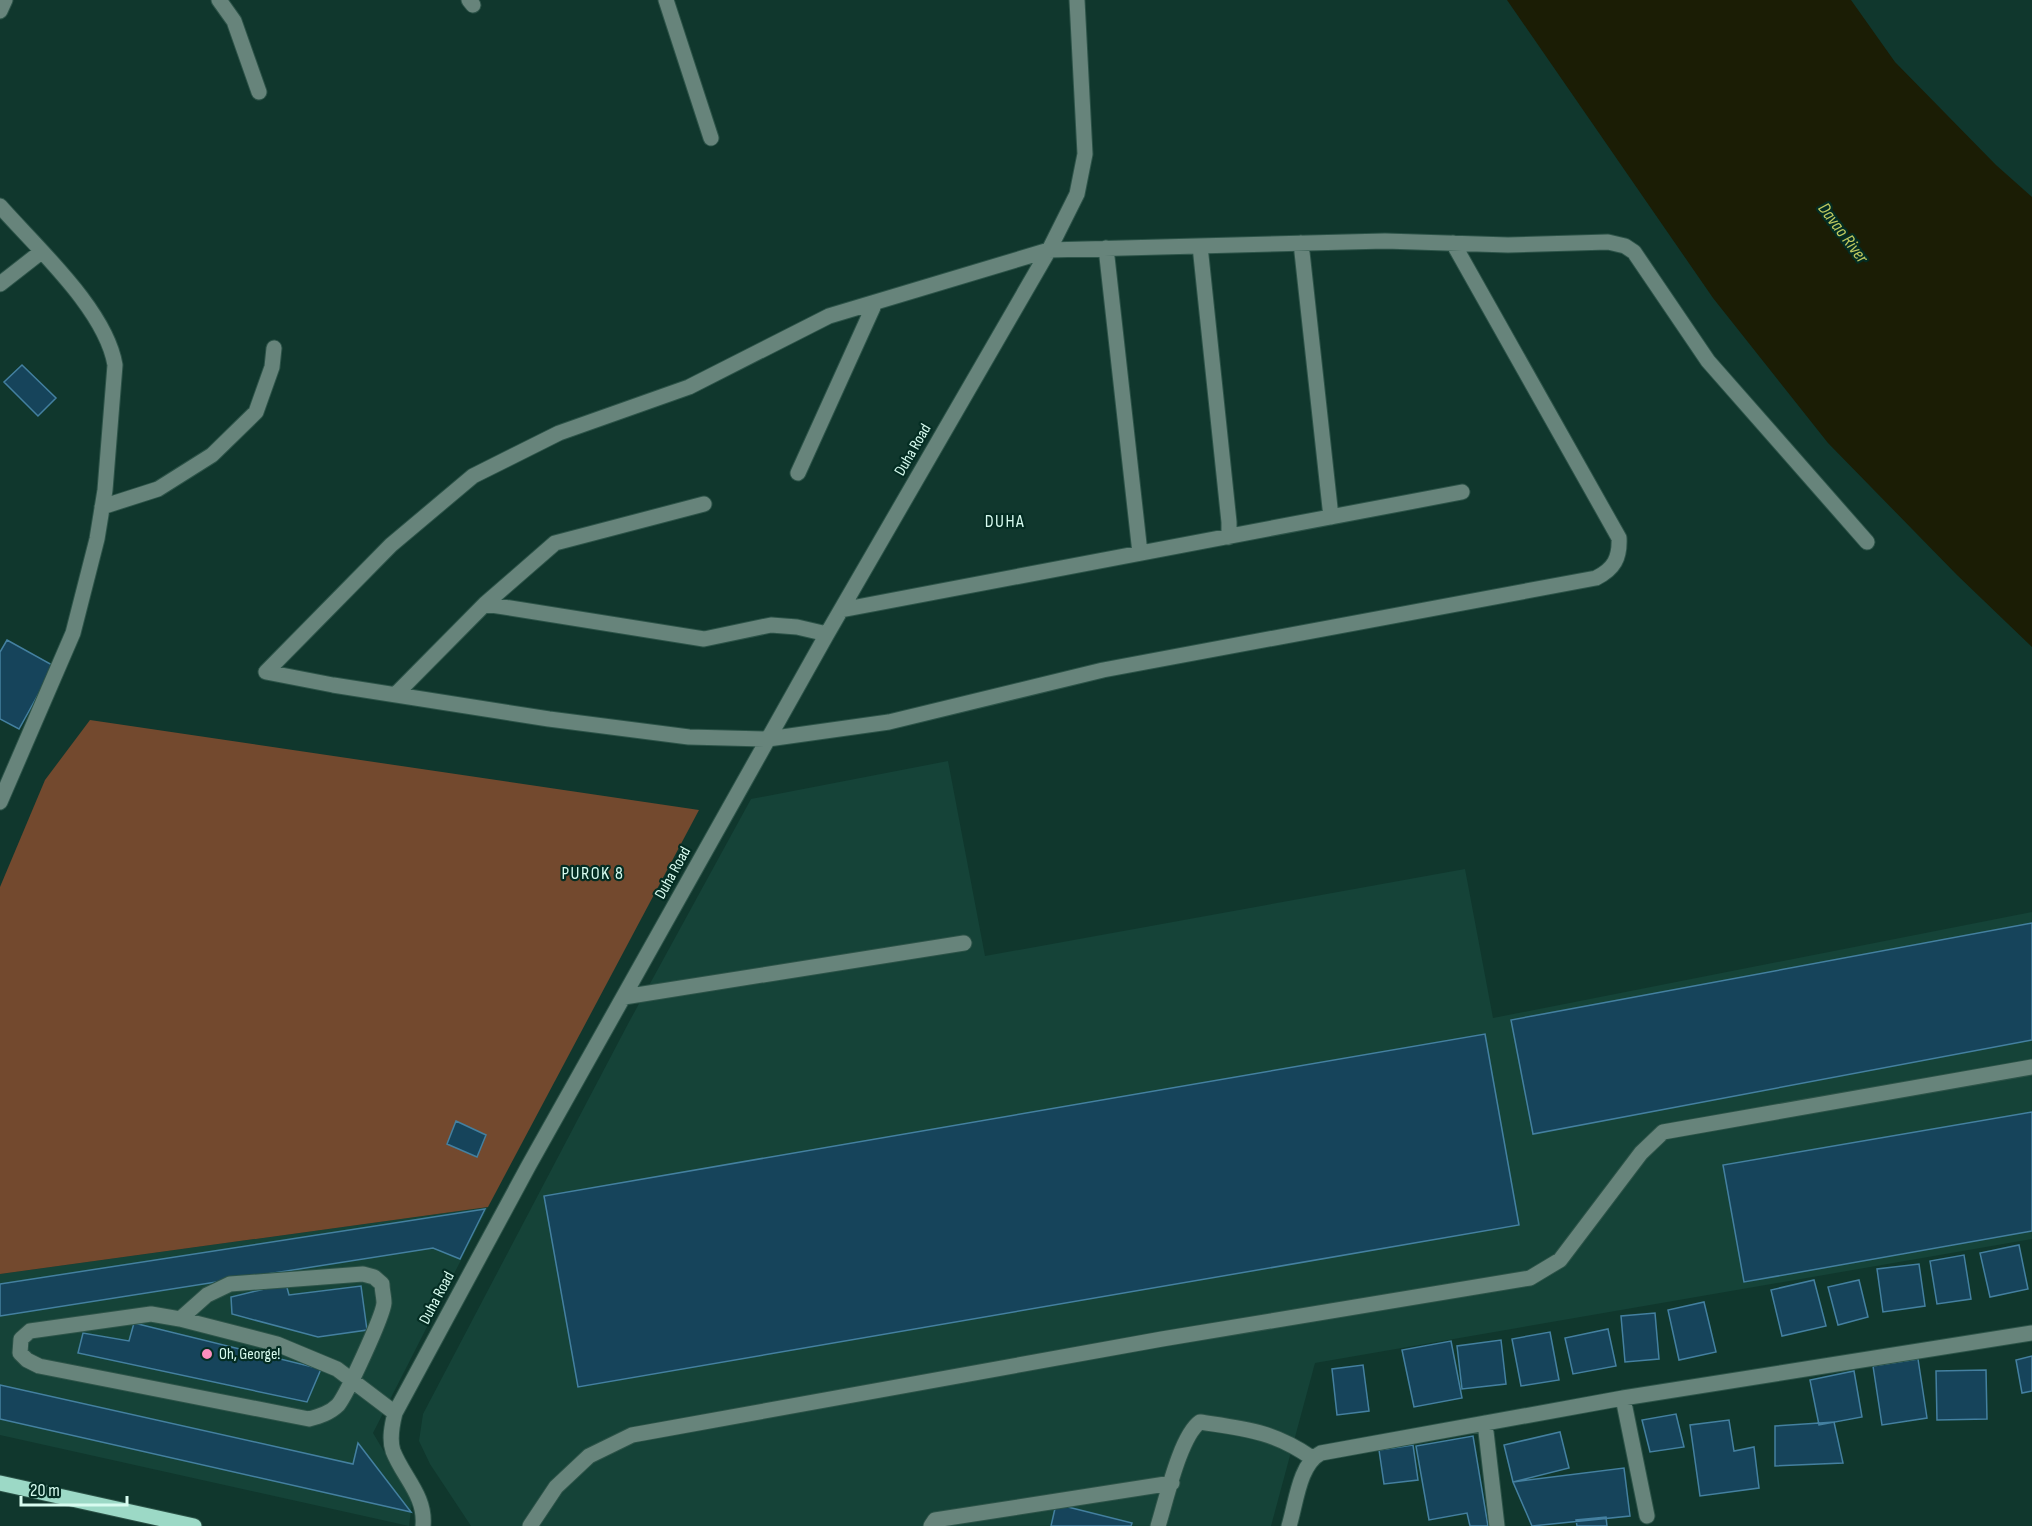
<svg xmlns="http://www.w3.org/2000/svg" width="2032" height="1526" viewBox="0 0 2032 1526" font-family="'Sofia Sans Condensed',sans-serif">
	<style>
		.built { fill: #154338 }
		.green { fill: #73492e }
		.water { fill: #1b1d05 }
		.building { fill: #16445b; stroke: #4480a0; stroke-width: 1.5 }
		.lines { fill: none; stroke-linecap: round; stroke-linejoin: round }
		.minor-casing { stroke: #2c5348; stroke-width: 17 }
		.major-casing { stroke: #2c5348; stroke-width: 17 }
		.minor { stroke: #67847b; stroke-width: 15 }
		.major { stroke: #9cd9c6; stroke-width: 15 }
		.poi-dot { fill: #fd8ebe; stroke: #042d23; stroke-width: 2 }
		.labels { text-anchor: middle; dominant-baseline: central; stroke-width: 4.5; stroke-linejoin: round; paint-order: stroke }
		.street-label { font-size: 16px; fill: #d8fcf0; stroke: #042d23 }
		.poi-label { font-size: 16px; fill: #d8fcf0; stroke: #042d23; text-anchor: start }
		.water-label { font-size: 18px; font-style: italic; fill: #c0ca60; stroke: #042d23 }
		.neighbourhood-label { font-size: 18px; letter-spacing: 1.5px; fill: #d8fcf0; stroke: #042d23 }
	</style>
	<rect width="100%" height="100%" fill="#10372d"/>
	<path class="built" d="M 948,761 L 985,956 L 1465,869 L 1493,1018 L 2032,912 L 2032,1239 L 1315,1363 L 1271,1526 L 471,1526 L 430,1464 L 419,1441 L 423,1414 L 629,1022 L 751,799 Z
		M 488,1207 L 373,1433 L 407,1490 L 412,1503 L 409,1526 L 0,1435 L 0,1274 Z"/>
	<path class="green" d="M 90,720 L 699,810 L 488,1207 L 0,1274 L 0,887 L 45,780 Z"/>
	<path class="water" d="M 1507,0 L 1851,0 L 1895,62 L 1996,165 L 2032,197 L 2032,647 L 1957,575 L 1828,443 L 1713,298 Z"/>
	<path class="building" d="M 22,365 L 56,398 L 38,416 L 4,382 Z
		M 7,640 L 54,666 L 19,729 L 0,719 L 0,652 Z
		M 2032,923 L 2032,1040 L 1533,1134 L 1511,1020 Z
		M 1485,1034 L 1519,1225 L 578,1387 L 544,1196 Z
		M 2032,1112 L 2032,1231 L 1744,1282 L 1723,1165 Z
		M 456,1121 L 486,1135 L 477,1157 L 447,1144 Z
		M 485,1209 L 460,1259 L 433,1248 L 0,1316 L 0,1284 Z
		M 2019,1245 L 2028,1289 L 1990,1297 L 1980,1253 Z
		M 1964,1255 L 1971,1299 L 1937,1304 L 1930,1261 Z
		M 1919,1264 L 1925,1306 L 1883,1312 L 1877,1269 Z
		M 1814,1280 L 1826,1326 L 1782,1336 L 1771,1290 Z
		M 1859,1280 L 1868,1317 L 1838,1325 L 1828,1287 Z
		M 286,1284 L 289,1295 L 361,1286 L 367,1330 L 318,1337 L 232,1314 L 231,1297 Z
		M 1704,1302 L 1716,1352 L 1679,1360 L 1668,1310 Z
		M 1655,1313 L 1659,1359 L 1625,1362 L 1621,1316 Z
		M 134,1323 L 321,1369 L 307,1402 L 78,1353 L 83,1333 L 129,1341 Z
		M 1608,1329 L 1616,1366 L 1573,1374 L 1565,1338 Z
		M 1550,1332 L 1559,1380 L 1521,1386 L 1512,1339 Z
		M 1501,1340 L 1506,1384 L 1462,1389 L 1457,1346 Z
		M 1451,1341 L 1462,1398 L 1414,1407 L 1402,1350 Z
		M 2032,1356 L 2032,1391 L 2022,1393 L 2016,1360 Z
		M 1918,1359 L 1927,1418 L 1882,1425 L 1873,1366 Z
		M 1363,1365 L 1369,1411 L 1337,1415 L 1332,1369 Z
		M 1986,1370 L 1987,1419 L 1937,1420 L 1936,1371 Z
		M 1854,1371 L 1862,1417 L 1819,1425 L 1810,1380 Z
		M 0,1385 L 353,1464 L 358,1443 L 411,1512 L 0,1419 Z
		M 1676,1414 L 1684,1447 L 1650,1452 L 1642,1420 Z
		M 1729,1420 L 1734,1451 L 1754,1447 L 1759,1488 L 1700,1496 L 1690,1425 Z
		M 1834,1422 L 1843,1463 L 1775,1466 L 1775,1426 Z
		M 1560,1432 L 1569,1468 L 1513,1482 L 1504,1445 Z
		M 1473,1436 L 1488,1526 L 1470,1526 L 1467,1513 L 1429,1520 L 1416,1446 Z
		M 1413,1445 L 1418,1480 L 1384,1484 L 1379,1450 Z
		M 1624,1468 L 1630,1516 L 1532,1526 L 1513,1482 Z
		M 1056,1504 L 1132,1523 L 1131,1526 L 1051,1526 Z
		M 1606,1517 L 1607,1526 L 1577,1526 L 1576,1520 Z"/>
	<g class="lines">
		<defs>
			<path id="minor" d="M 219,0 L 234,21 L 259,92
				M 469,0 L 473,5
				M 666,0 L 711,138
				M 0,11 L 5,0
				M 0,206 C 37,248 106,310 115,365 L 105,490 L 97,539 L 73,633 L 0,802
				M 1301,243 L 1331,517
				M 1200,246 L 1229,522 L 1229,537
				M 1106,248 L 1140,553
				M 0,284 L 41,252
				M 798,473 L 875,303
				M 102,507 L 158,489 L 212,455 L 256,412 L 272,367 L 274,348
				M 485,604 L 704,639 L 771,625 L 797,627 L 827,634
				M 841,610 L 1462,492
				M 266,672 L 391,545 L 473,476 L 559,433 L 689,387 L 829,316 L 1049,250 L 1385,241 L 1508,245 L 1608,242 L 1625,246 L 1634,252 L 1708,361 L 1867,542
				M 266,672 L 333,685 L 549,719 L 689,737 L 768,739 L 889,722 L 1103,670 L 1596,578 C 1614,569 1620,558 1619,538 L 1453,243
				M 397,693 L 485,604 L 555,543 L 704,504
				M 624,997 L 964,943
				M 180,1319 L 207,1295 L 230,1284 L 363,1274 L 374,1277 L 382,1284 C 382,1290 384,1297 384,1303 C 383,1316 347,1394 338,1405 C 330,1413 320,1416 309,1419 L 39,1366 L 27,1360 L 20,1353 L 21,1339 L 30,1331 L 151,1314 L 180,1319 L 277,1344 L 337,1369 L 395,1413
				M 1623,1398 L 1647,1516
				M 1485,1423 L 1497,1526
				M 423,1526 C 426,1496 403,1477 393,1451 C 389,1439 392,1425 395,1413 L 529,1165 L 827,634 L 1049,250 L 1077,194 L 1085,154 L 1077,0
				M 530,1526 L 556,1487 L 589,1456 L 632,1435 L 1162,1339 L 1530,1278 L 1560,1260 L 1641,1153 L 1663,1132 L 2032,1067
				M 931,1526 L 935,1520 L 1172,1483
				M 1158,1526 C 1166,1501 1180,1436 1200,1422 C 1246,1429 1273,1431 1312,1458
				M 1289,1526 C 1296,1504 1299,1464 1321,1453 L 1623,1398 L 2032,1333"/>
			<path id="major" d="M 0,1483 L 194,1526"/>
		</defs>
		<use href="#minor" class="minor-casing"/>
		<use href="#major" class="major-casing"/>
		<use href="#minor" class="minor"/>
		<use href="#major" class="major"/>
	</g>
	<circle class="poi-dot" cx="207" cy="1354" r="6"/>
	<g class="labels">
		<g class="street-label">
			<text transform="translate(913 450) rotate(-60)">Duha Road</text>
			<text transform="translate(673 873) rotate(-61)">Duha Road</text>
			<text transform="translate(437 1298) rotate(-62)">Duha Road</text>
		</g>
		<g class="poi-label">
			<text x="219" y="1354">Oh, George!</text>
		</g>
		<g class="water-label">
			<text transform="translate(1843 233) rotate(53)">Davao River</text>
		</g>
		<g class="neighbourhood-label">
			<text x="1005" y="521">DUHA</text>
			<text x="593" y="873">PUROK 8</text>
		</g>
	</g>
	<path d="M21 1496v9h106v-9" fill="none" stroke="#d8fcf0" stroke-width="3"/>
	<text x="30" y="1496" font-size="18" fill="#d8fcf0" stroke="#042d23" stroke-width="4.5" paint-order="stroke">20 m</text>
</svg>
